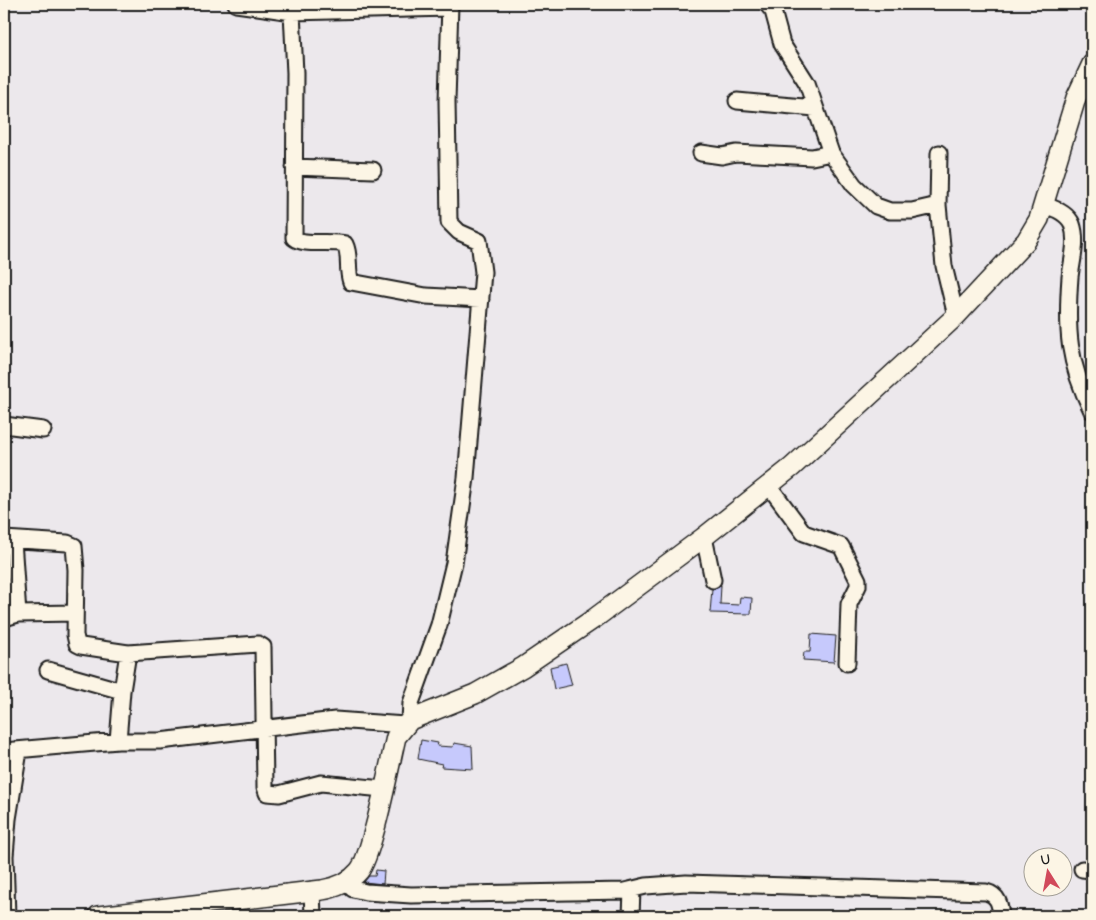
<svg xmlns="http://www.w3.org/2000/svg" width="1096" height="920" viewBox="0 0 1096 920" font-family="'Comic Neue',sans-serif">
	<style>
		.building { fill: #c6c9fc; stroke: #1c1c1c }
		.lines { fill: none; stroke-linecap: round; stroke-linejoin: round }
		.minor-casing { stroke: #1c1c1c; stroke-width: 19 }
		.major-casing { stroke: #1c1c1c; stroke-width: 22 }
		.minor { stroke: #fcf5e5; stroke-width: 15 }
		.major { stroke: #fcf5e5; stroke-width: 19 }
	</style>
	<rect width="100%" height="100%" fill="#ece8ec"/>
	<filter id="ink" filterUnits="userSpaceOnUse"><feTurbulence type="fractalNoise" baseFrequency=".02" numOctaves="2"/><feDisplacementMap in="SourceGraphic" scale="10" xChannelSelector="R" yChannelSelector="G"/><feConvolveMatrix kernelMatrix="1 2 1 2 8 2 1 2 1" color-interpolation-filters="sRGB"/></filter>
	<g filter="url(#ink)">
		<path class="building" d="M 721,585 L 720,604 L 739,605 L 740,597 L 752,598 L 751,614 L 710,613 L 712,589 Z
			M 811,634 L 836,636 L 834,662 L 803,660 L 804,652 L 810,652 Z
			M 566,663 L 572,685 L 554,689 L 550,667 Z
			M 421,740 L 438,743 L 437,746 L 453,747 L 454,743 L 472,746 L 473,769 L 441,767 L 442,764 L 418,759 Z
			M 376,870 L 384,871 L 383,884 L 364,882 L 369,876 L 375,876 Z"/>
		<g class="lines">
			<defs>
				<path id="minor" d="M 236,4 L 292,12 L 449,8
					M 767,4 L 773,11 L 782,44 L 807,83 L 831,153 L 854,185 L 876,206 L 890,211 L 912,211 L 938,205
					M 292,12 L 295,73 L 294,238 C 303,246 331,240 345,244 C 351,256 346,269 351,282 L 426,296 L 481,299
					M 737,101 L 815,108
					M 701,153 L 722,156 L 736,153 L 812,157 L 831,153
					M 939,153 L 938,205 L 944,266 L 956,316
					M 294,167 L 373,170
					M 1044,205 C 1054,208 1068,214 1072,224 C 1078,241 1072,260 1070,277 C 1066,331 1068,362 1092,411
					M 4,425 L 43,430
					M 769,486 L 804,533 L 841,546 L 858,580 L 858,586 L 849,604 L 847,663
					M 704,537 L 713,580
					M 4,539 L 67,543 L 74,546 L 76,570 L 75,635 L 77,644 L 81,646 L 128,653 L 258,644 L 263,647 L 265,787 L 267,793 L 279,794 L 321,783 L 383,789
					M 18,614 L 75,613
					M 4,618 L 18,614 L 13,540
					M 48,670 L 122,691
					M 410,720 L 411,703 L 439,625 L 454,563 L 466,478 L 483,272 L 479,241 L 459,232 L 449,222 L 447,101 L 450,4
					M 118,741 L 122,691 L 128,653
					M 4,751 L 118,741 L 160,741 L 335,720 L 405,725
					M 1082,869 L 1092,870
					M 345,882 L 353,889 L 366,892 L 411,895 L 625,891 L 646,886 L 686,883 L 986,892 C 998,895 1000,904 1001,916
					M 312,891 L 313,916
					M 7,916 L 5,856 L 8,819 L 19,751
					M 631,916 L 632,890"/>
				<path id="major" d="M 98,916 L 322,890 C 335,888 350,882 359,871 C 372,856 390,762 396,737 L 410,720 L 475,694 L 523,667 L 595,618 L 704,537 L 792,467 L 956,316 L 1026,241 L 1039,219 L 1076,98 L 1092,64"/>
			</defs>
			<use href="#minor" class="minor-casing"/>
			<use href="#major" class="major-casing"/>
			<use href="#minor" class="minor"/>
			<use href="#major" class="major"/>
		</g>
	</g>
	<rect width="1096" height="920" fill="none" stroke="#fcf5e5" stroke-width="20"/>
	<rect x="10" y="10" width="1076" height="900" fill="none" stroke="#1c1c1c" stroke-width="2" filter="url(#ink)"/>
	<g transform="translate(1048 872) rotate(349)"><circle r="24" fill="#fcf5e5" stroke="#a29e95"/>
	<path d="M0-4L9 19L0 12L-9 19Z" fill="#d1495b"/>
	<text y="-8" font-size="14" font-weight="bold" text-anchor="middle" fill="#1c1c1c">U</text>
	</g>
</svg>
